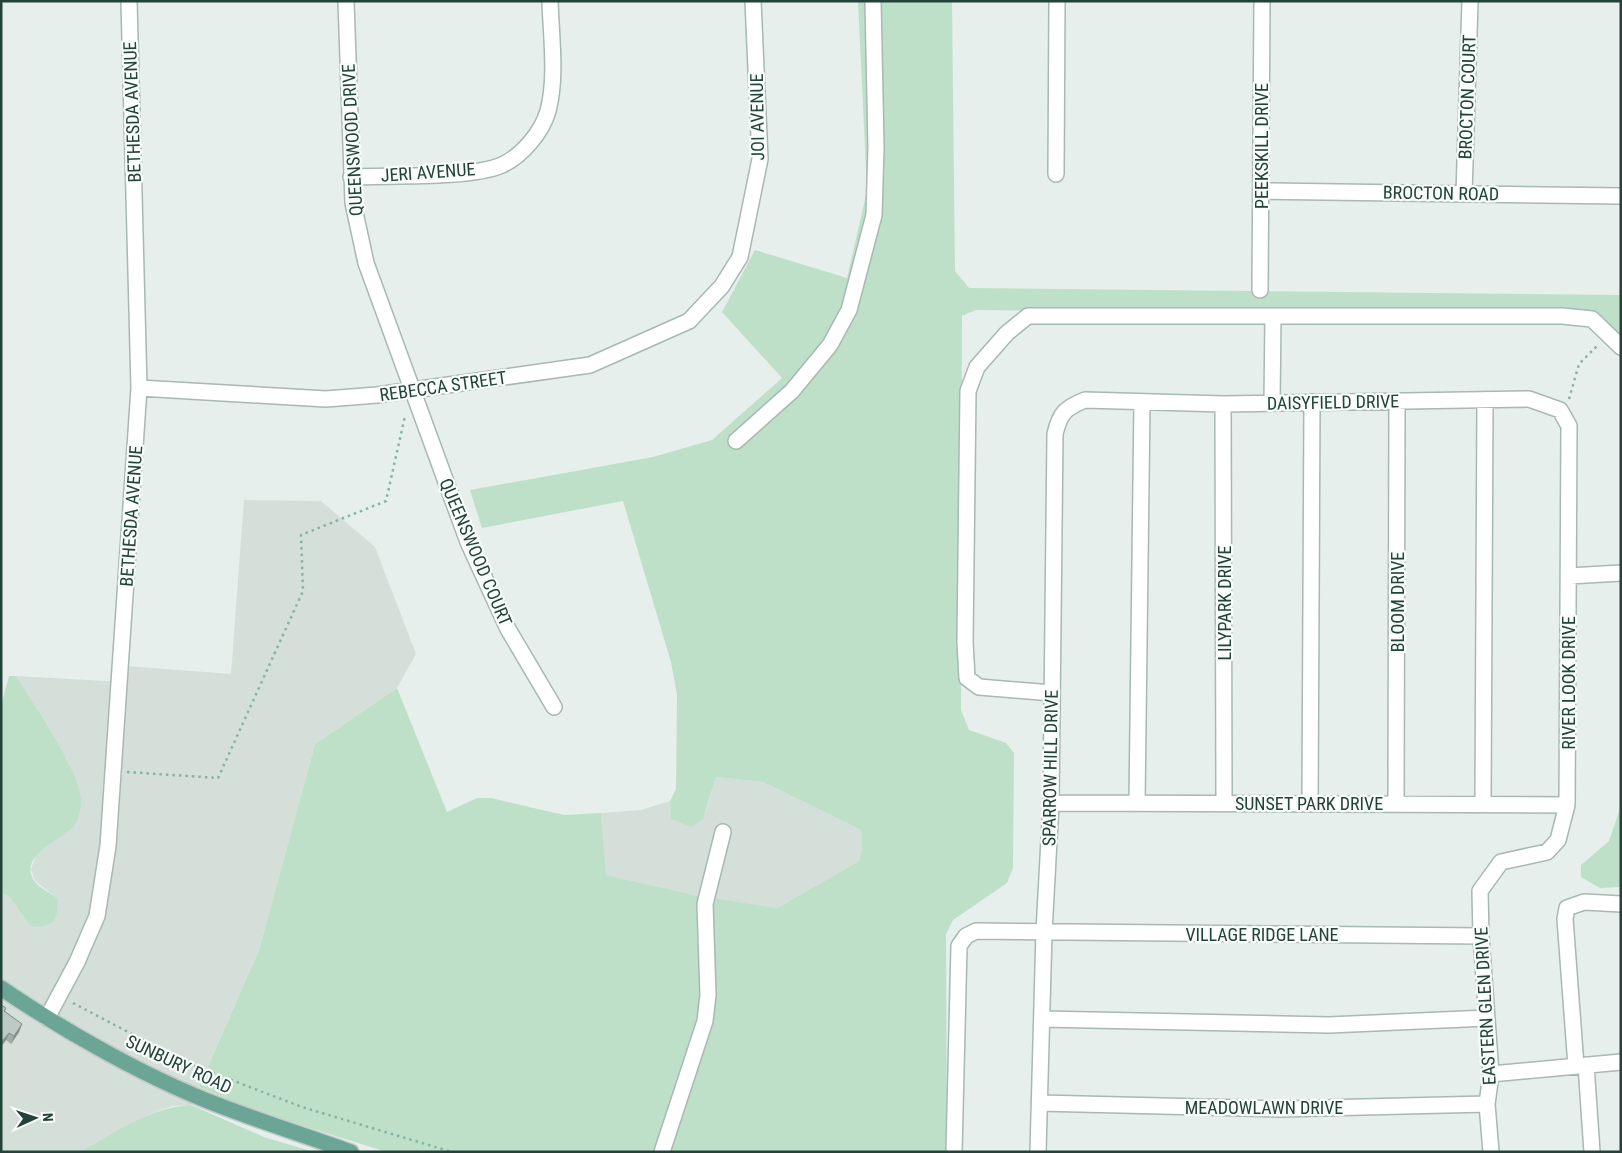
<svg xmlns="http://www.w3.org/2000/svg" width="1622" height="1153" viewBox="0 0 1622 1153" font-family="'Roboto Condensed',sans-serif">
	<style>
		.built { fill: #d4dfda }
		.green { fill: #bfe0c8 }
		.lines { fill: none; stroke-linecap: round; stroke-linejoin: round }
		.minor-casing { stroke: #a8b8b2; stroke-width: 18 }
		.major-casing { stroke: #c2cac8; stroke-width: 18 }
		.path { stroke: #86b3a5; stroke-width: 2.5; stroke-dasharray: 2.5 4; stroke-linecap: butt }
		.minor { stroke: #fff; stroke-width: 15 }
		.major { stroke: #6aa596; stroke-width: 15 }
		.wall { fill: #a1aea9 }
		.shaded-wall { fill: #838d89 }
		.building { fill: #bbcac4; stroke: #838d89 }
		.labels { text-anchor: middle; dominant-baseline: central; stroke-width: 4.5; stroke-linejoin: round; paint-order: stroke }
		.street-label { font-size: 18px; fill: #24423a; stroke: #f7fbf9 }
	</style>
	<rect width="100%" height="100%" fill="#e6efeb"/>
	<path class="built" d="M 244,500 L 321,501 L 375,547 L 416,654 L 397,688 L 315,744 L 259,950 L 191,1105 L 172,1106 L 150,1114 L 80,1152 L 1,1152 L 1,893 L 9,896 L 30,926 L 57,898 L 35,881 L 31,869 L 36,855 L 76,824 L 69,763 L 16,676 L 124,682 L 126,666 L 231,674 Z
		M 716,777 L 763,782 L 861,830 L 862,849 L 859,861 L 777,908 L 699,896 L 605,875 L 601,813 L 641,810 L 670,801 L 671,819 L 706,811 Z"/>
	<path class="green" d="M 858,1 L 952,1 L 955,271 L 969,288 L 1621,295 L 1621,337 L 1581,318 L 976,310 L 962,316 L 961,710 L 969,730 L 1006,743 L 1014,753 L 1013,868 L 1007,883 L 953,920 L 946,934 L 947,1152 L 670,1152 L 712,1018 L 710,918 L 713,898 L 777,908 L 859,861 L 862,849 L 861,830 L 763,782 L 716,777 L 703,819 L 692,827 L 671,819 L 670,801 L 676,789 L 677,695 L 671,662 L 623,501 L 482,528 L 470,490 L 653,457 L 712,440 L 782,378 L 722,312 L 755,250 L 847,278 L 867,191 Z
		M 9,676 L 16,676 C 33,704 83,774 81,804 C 81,809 78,818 76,823 C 67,839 15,854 35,882 C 40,888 50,893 57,898 C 60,920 52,929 30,926 L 9,896 L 1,893 L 1,706 Z
		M 397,688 L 447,812 L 477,798 L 491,798 L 564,815 L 601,813 L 606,875 L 699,896 L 703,1015 L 658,1152 L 387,1152 L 255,1111 L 199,1087 L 259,950 L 315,744 Z
		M 1621,806 L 1621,887 L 1600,888 L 1581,877 L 1581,865 L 1609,841 Z
		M 191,1105 L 264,1137 L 314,1152 L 80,1152 C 115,1133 150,1107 191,1105 Z"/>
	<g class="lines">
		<defs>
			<path id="minor" d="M 346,1 L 353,203 L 366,263 L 468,542 L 508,629 L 554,707
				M 1056,174 L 1057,1
				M 351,177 C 390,175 469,179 502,165 C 522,156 542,132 548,111 C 557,77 551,36 550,1
				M 1261,191 L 1621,196
				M 1464,194 L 1470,1
				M 1260,290 L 1262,1
				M 139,388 L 326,399 L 377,395 L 590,365 L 689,321 L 722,286 L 740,257 L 760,159 L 753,1
				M 1272,403 L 1273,316
				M 1223,404 L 1224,802
				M 736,441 L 792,391 L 830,345 L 849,310 L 874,215 L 876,147 L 873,1
				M 1569,576 L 1621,573
				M 1052,693 L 979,687 L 967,678 L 965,642 L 968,391 L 977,367 L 1007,333 L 1028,316 L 1562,316 L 1592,319 L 1621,347
				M 1051,803 L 1567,805
				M 1137,803 L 1142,402
				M 1310,803 L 1312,402
				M 1396,803 L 1397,401
				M 1483,804 L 1485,400
				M 47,1018 L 77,962 L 97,916 L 108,846 L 139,388 L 129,1
				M 1042,1019 L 1329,1025 L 1487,1018
				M 1586,1065 L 1592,1152
				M 1576,1066 L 1565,919 L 1567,908 L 1584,902 L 1621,904
				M 1491,1074 L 1621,1062
				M 1040,1103 L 1280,1109 L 1487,1104
				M 662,1152 L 705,1021 L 708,995 L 705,904 L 723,832
				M 954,1152 L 959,946 L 966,936 L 976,931 L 1481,936
				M 1038,1152 L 1044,932 L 1051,803 L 1055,434 C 1060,413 1065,408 1085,400 L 1223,404 L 1529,399 L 1560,410 L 1569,426 L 1567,805 L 1558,840 L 1547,852 L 1501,862 L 1480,891 L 1481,936 L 1491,1074 L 1487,1104 L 1491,1152"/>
			<path id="major" d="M 1,988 C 64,1031 147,1078 218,1105 C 262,1122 307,1136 351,1152"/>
		</defs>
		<use href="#minor" class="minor-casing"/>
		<use href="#major" class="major-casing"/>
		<path class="path" d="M 1569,399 L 1579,364 L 1597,346
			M 127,772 L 218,778 L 303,591 L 301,535 L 386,501 L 405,416
			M 73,1003 L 187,1063 L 302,1107 L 452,1152"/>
		<use href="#minor" class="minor"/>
		<use href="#major" class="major"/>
	</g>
	<path class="wall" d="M 1,1005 L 6,1008 L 5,1011 L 22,1024 L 19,1032 L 11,1044 L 6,1040 Z"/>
	<path class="shaded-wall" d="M 22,1024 L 19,1032 L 11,1044 L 14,1036 Z
		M 9,1033 L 6,1040 L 1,1047 L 1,1043 Z"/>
	<path class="building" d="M 1,1005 L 6,1008 L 4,1011 L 22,1024 L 14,1036 L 9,1033 L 1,1043 Z"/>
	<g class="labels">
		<g class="street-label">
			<text transform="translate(1467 97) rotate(-88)">BROCTON COURT</text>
			<text transform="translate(132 112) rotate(-92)">BETHESDA AVENUE</text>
			<text transform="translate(757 117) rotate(-91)">JOI AVENUE</text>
			<text transform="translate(352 140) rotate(-93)">QUEENSWOOD DRIVE</text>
			<text transform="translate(1261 146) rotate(-90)">PEEKSKILL DRIVE</text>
			<text transform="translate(428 172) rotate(-4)">JERI AVENUE</text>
			<text transform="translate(1441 193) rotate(1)">BROCTON ROAD</text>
			<text transform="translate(443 386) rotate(-8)">REBECCA STREET</text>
			<text transform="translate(1333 402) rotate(-1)">DAISYFIELD DRIVE</text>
			<text transform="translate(131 516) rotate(-86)">BETHESDA AVENUE</text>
			<text transform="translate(476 552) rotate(67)">QUEENSWOOD COURT</text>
			<text transform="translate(1397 602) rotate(-90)">BLOOM DRIVE</text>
			<text transform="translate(1224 603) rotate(-90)">LILYPARK DRIVE</text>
			<text transform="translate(1568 683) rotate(-90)">RIVER LOOK DRIVE</text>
			<text transform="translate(1050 768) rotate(-89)">SPARROW HILL DRIVE</text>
			<text x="1309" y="803">SUNSET PARK DRIVE</text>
			<text x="1262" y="934">VILLAGE RIDGE LANE</text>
			<text transform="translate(1485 1006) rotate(-93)">EASTERN GLEN DRIVE</text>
			<text transform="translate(179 1064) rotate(25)">SUNBURY ROAD</text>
			<text x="1264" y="1107">MEADOWLAWN DRIVE</text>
		</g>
	</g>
	<rect width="1622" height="1153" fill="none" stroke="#24423a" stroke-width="5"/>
	<g transform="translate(35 1118) rotate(87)" stroke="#f7fbf9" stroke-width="4" paint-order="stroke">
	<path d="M0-4L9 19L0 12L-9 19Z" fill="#24423a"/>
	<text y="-8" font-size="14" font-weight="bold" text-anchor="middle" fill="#24423a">N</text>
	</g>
</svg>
